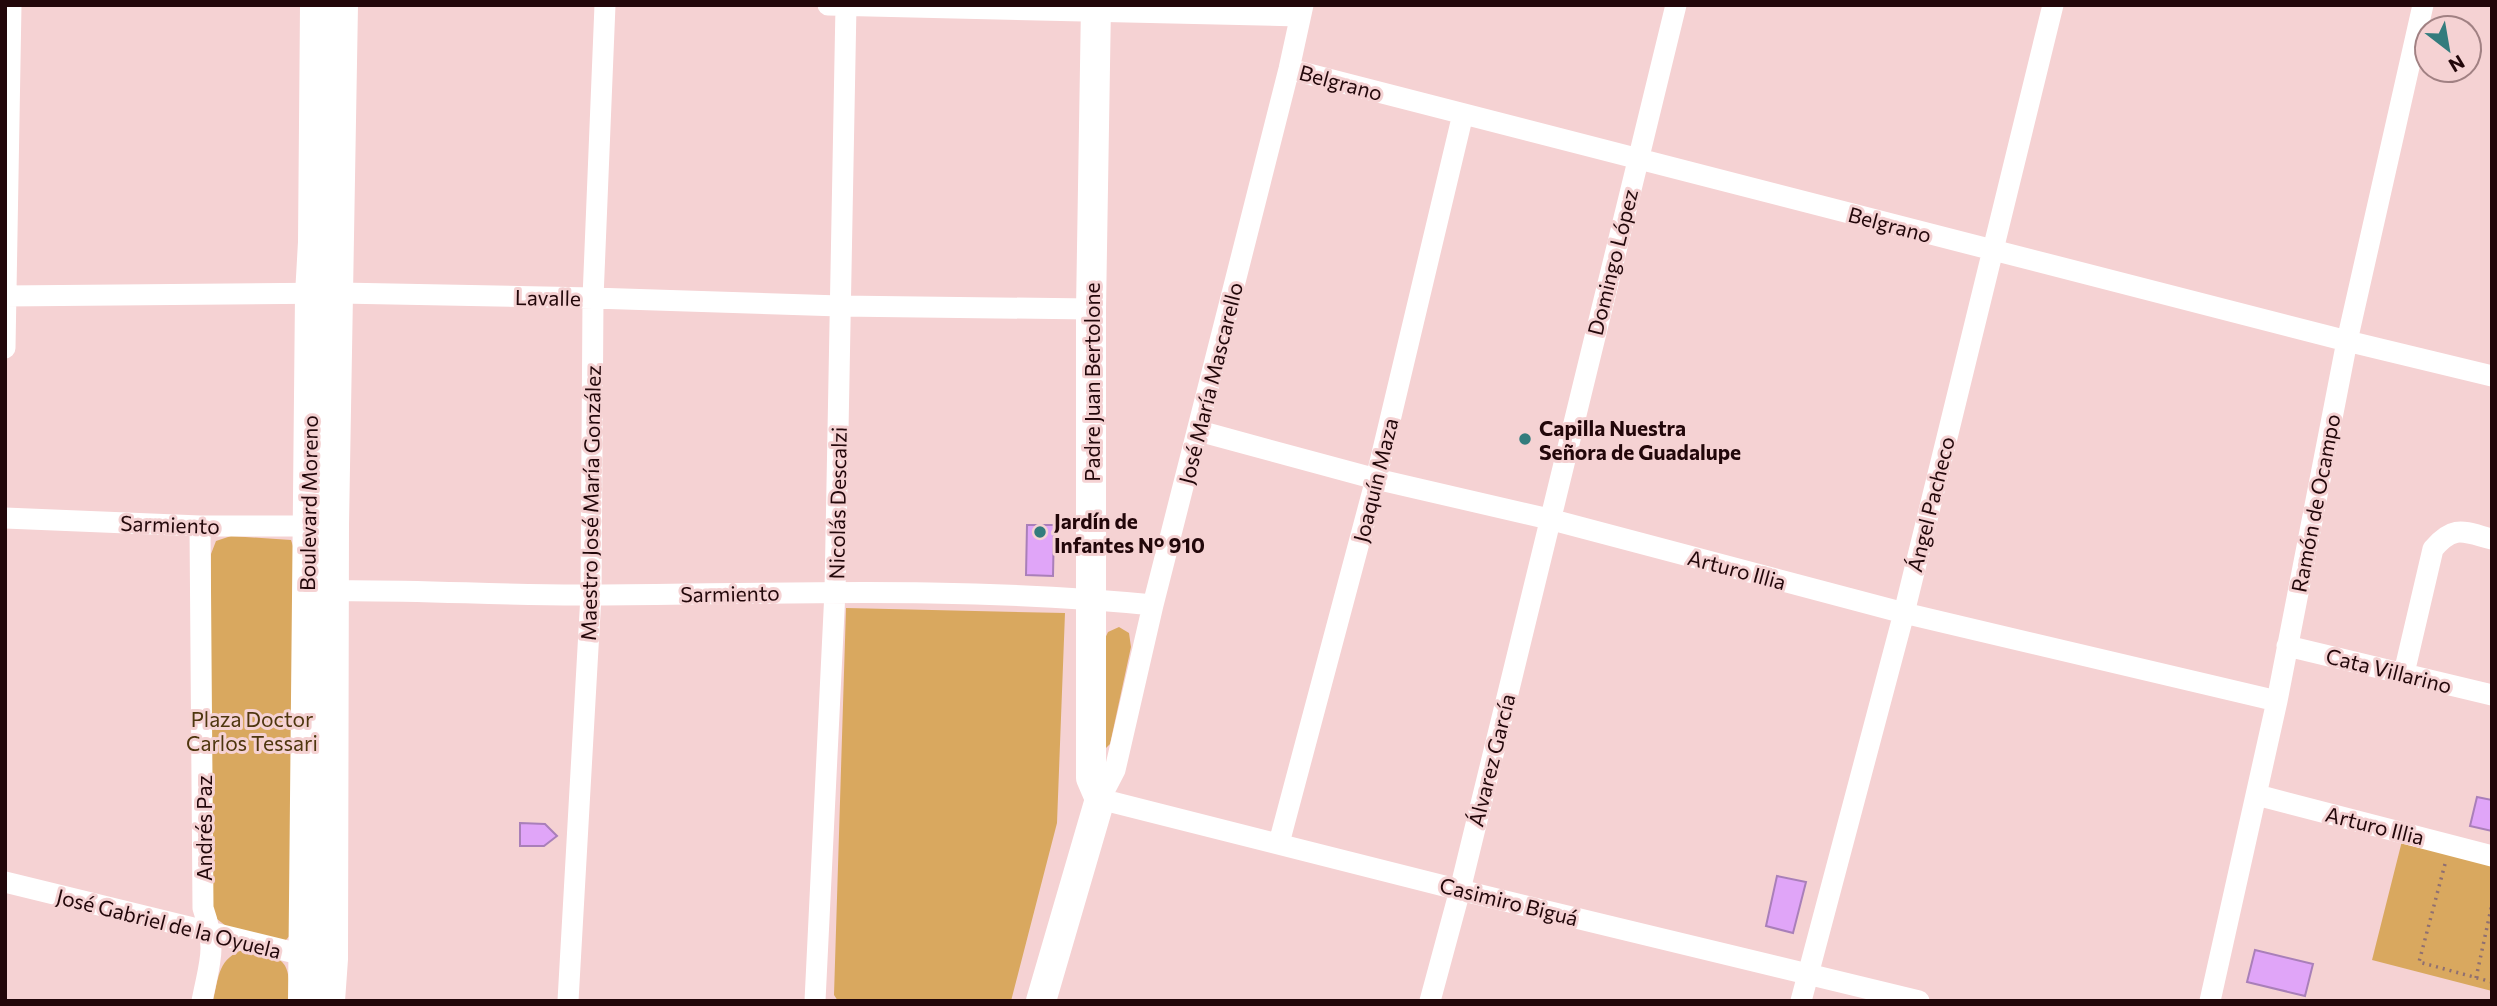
<svg xmlns="http://www.w3.org/2000/svg" width="2497" height="1006" viewBox="0 0 2497 1006" font-family="Commissioner,sans-serif">
	<style>
		.green { fill: #d9a85f }
		.building { fill: #e0a5f8; stroke: #a97fb9; stroke-width: 2 }
		.lines { fill: none; stroke-linecap: round; stroke-linejoin: round }
		.path { stroke: #8f6f71; stroke-width: 3.5; stroke-dasharray: 2 5; stroke-linecap: butt }
		.street { stroke: #fff; stroke-width: 21 }
		.secondary { stroke: #fff; stroke-width: 30 }
		.poi-dot { fill: #337c7d; stroke: #f5d2d3; stroke-width: 2.5 }
		.labels { text-anchor: middle; dominant-baseline: central; stroke-width: 6; stroke-linejoin: round; paint-order: stroke }
		.street-label { font-size: 21px; fill: #22070a; stroke: #f5d2d3 }
		.poi-label { font-size: 21px; font-weight: bold; fill: #22070a; stroke: #f5d2d3; text-anchor: start }
		.park-label { font-size: 21px; fill: #4e360e; stroke: #f5d2d3 }
	</style>
	<rect width="100%" height="100%" fill="#f5d2d3"/>
	<path class="green" d="M 231,536 L 291,540 L 295,552 L 292,933 L 285,941 L 226,926 L 217,919 L 211,906 L 211,554 L 216,541 Z
		M 846,608 L 1065,613 L 1057,823 L 1011,1001 L 838,1001 L 834,995 Z
		M 1119,627 L 1129,633 L 1131,647 L 1110,744 L 1106,748 L 1102,645 L 1108,632 Z
		M 2402,841 L 2492,863 L 2492,991 L 2372,960 Z
		M 245,949 C 286,961 288,955 291,1001 L 213,1001 C 219,976 218,958 245,949 Z"/>
	<path class="building" d="M 1027,525 L 1054,525 L 1053,576 L 1026,575 Z
		M 2477,797 L 2492,800 L 2492,831 L 2470,826 Z
		M 520,823 L 545,824 L 557,836 L 544,846 L 520,846 Z
		M 1777,876 L 1806,882 L 1793,933 L 1766,926 Z
		M 2255,950 L 2313,964 L 2305,996 L 2247,982 Z"/>
	<g class="lines">
		<path class="path" d="M 2445,864 L 2419,962 L 2492,982
			M 2476,978 L 2492,904"/>
		<path class="street" d="M 828,5 L 1300,16
			M 1303,5 L 1289,69 L 1153,605 L 1115,770 L 1100,799 L 1460,890 L 1919,1001
			M 1289,69 L 2347,341 L 2492,376
			M 5,296 L 340,293 L 593,298 L 840,306 L 1091,309
			M 5,348 L 11,5
			M 1199,431 L 1376,479 L 1549,519 L 1904,613 L 2277,701
			M 5,518 L 200,526 L 321,526
			M 200,526 L 203,908 C 217,949 210,960 202,1001
			M 323,591 C 413,589 503,596 593,595 C 779,594 967,586 1153,605
			M 2287,646 L 2492,695
			M 2404,673 L 2433,549 C 2454,524 2464,532 2492,539
			M 2257,795 L 2492,856
			M 1279,843 L 1376,479 L 1463,114
			M 5,882 L 316,958
			M 568,1001 L 591,595 L 593,298 L 605,5
			M 815,1001 L 835,591 L 846,5
			M 1430,1001 L 1460,890 L 1676,5
			M 1801,1001 L 1904,613 L 2053,5
			M 2210,1001 L 2277,701 L 2347,341 L 2423,5"/>
		<path class="secondary" d="M 303,1001 L 310,295 L 313,242 L 315,5
			M 330,1001 L 333,959 L 334,525 L 343,5
			M 1041,1001 L 1100,799 L 1091,778 L 1091,309 L 1096,5"/>
	</g>
	<g class="poi-dot">
		<circle cx="1525" cy="439" r="7"/>
		<circle cx="1040" cy="532" r="7"/>
	</g>
	<g class="labels">
		<g class="street-label">
			<text transform="translate(1341 82) rotate(15)">Belgrano</text>
			<text transform="translate(1890 224) rotate(15)">Belgrano</text>
			<text transform="translate(1612 262) rotate(-76)">Domingo López</text>
			<text transform="translate(548 297) rotate(1)">Lavalle</text>
			<text transform="translate(1091 382) rotate(-90)">Padre Juan Bertolone</text>
			<text transform="translate(1210 383) rotate(-76)">José María Mascarello</text>
			<text transform="translate(1375 480) rotate(-76)">Joaquín Maza</text>
			<text transform="translate(308 503) rotate(-89)">Boulevard Moreno</text>
			<text transform="translate(590 503) rotate(-89)">Maestro José María González</text>
			<text transform="translate(837 503) rotate(-89)">Nicolás Descalzi</text>
			<text transform="translate(2315 503) rotate(-79)">Ramón de Ocampo</text>
			<text transform="translate(1930 504) rotate(-76)">Ángel Pacheco</text>
			<text transform="translate(170 524) rotate(2)">Sarmiento</text>
			<text transform="translate(1737 569) rotate(15)">Arturo Illia</text>
			<text transform="translate(730 593) rotate(-1)">Sarmiento</text>
			<text transform="translate(2389 670) rotate(14)">Cata Villarino</text>
			<text transform="translate(1491 760) rotate(-76)">Álvarez García</text>
			<text transform="translate(2375 825) rotate(14)">Arturo Illia</text>
			<text transform="translate(203 828) rotate(-90)">Andrés Paz</text>
			<text transform="translate(1509 901) rotate(14)">Casimiro Biguá</text>
			<text transform="translate(169 923) rotate(14)">José Gabriel de la Oyuela</text>
		</g>
		<g class="poi-label">
			<text x="1539" y="427">Capilla Nuestra<tspan x="1539" dy="24">Señora de Guadalupe</tspan></text>
			<text x="1054" y="520">Jardín de<tspan x="1054" dy="24">Infantes N° 910</tspan></text>
		</g>
		<g class="park-label">
			<text x="252" y="718">Plaza Doctor<tspan x="252" dy="24">Carlos Tessari</tspan></text>
		</g>
	</g>
	<rect width="2497" height="1006" fill="none" stroke="#22070a" stroke-width="14"/>
	<g transform="translate(2448 49) rotate(149)"><circle r="33" fill="#f5d2d3" stroke="#a18183" stroke-width="2"/>
	<path d="M0-5L12 26L0 18L-12 26Z" fill="#337c7d"/>
	<text y="-10" font-size="19" font-weight="bold" text-anchor="middle" fill="#22070a">N</text>
	</g>
</svg>
